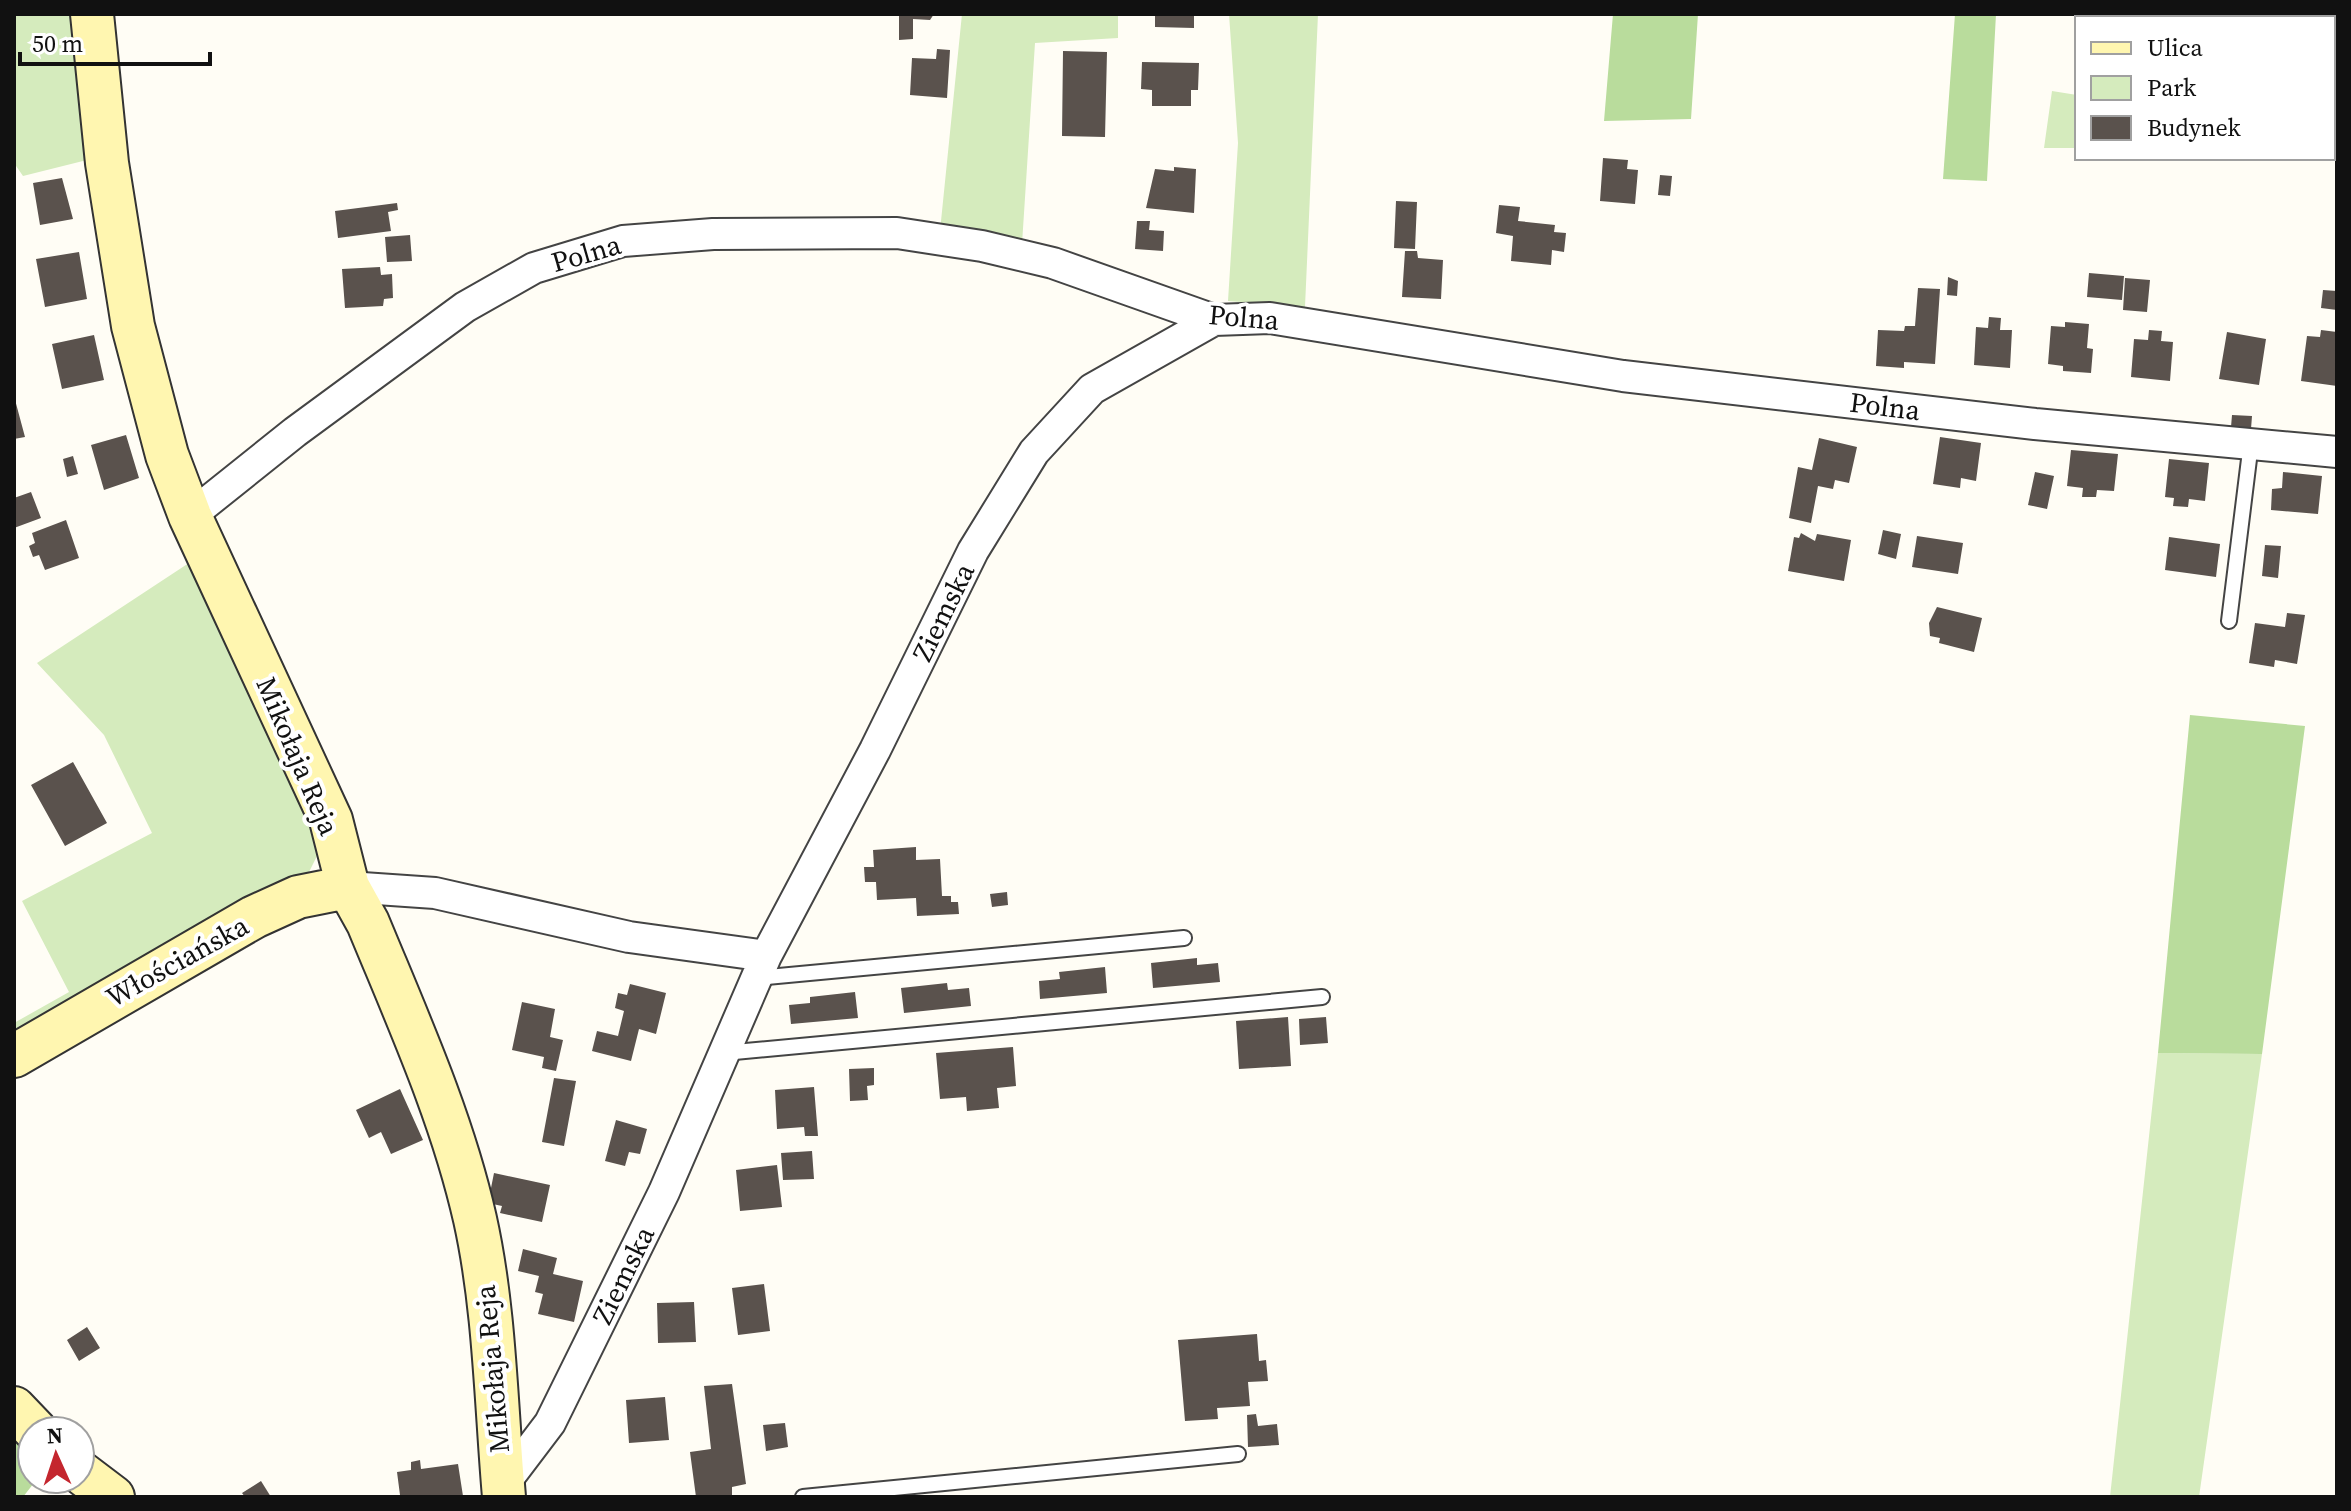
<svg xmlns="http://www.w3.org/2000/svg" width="2351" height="1511" viewBox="0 0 2351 1511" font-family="'Source Serif 4',serif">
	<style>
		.green { fill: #d5ebbd }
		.forest { fill: #b9dc9c }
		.building { fill: #5a524d }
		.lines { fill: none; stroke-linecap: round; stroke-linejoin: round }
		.lane-casing { stroke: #444; stroke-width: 18 }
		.street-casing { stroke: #444; stroke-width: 34 }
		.secondary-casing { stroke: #333; stroke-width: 46 }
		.lane { stroke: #fff; stroke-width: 14 }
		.street { stroke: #fff; stroke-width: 30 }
		.secondary { stroke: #fff6b0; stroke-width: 42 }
		.labels { text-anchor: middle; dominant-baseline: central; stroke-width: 8; stroke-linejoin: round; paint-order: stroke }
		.street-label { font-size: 28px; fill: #111; stroke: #fff }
	</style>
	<rect width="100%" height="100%" fill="#fffdf5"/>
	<path class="green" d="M 14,14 L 79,14 L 95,158 L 23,176 L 14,163 Z
		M 962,14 L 1118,14 L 1118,38 L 1035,43 L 1022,244 L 940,231 Z
		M 1229,14 L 1318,14 L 1305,307 L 1228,301 L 1238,143 Z
		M 2052,91 L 2077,95 L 2077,148 L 2044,148 Z
		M 198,557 L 309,804 L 320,850 L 305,880 L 14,1049 L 14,1023 L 69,992 L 22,901 L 152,833 L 104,735 L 37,663 Z
		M 2158,1053 L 2262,1054 L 2199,1497 L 2110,1497 Z"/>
	<path class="forest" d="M 1613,14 L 1698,14 L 1691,119 L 1604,121 Z
		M 1955,14 L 1996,14 L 1987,181 L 1943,179 Z
		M 2190,715 L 2305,726 L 2262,1054 L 2158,1053 Z
		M 14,1431 L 32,1451 L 32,1479 L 37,1479 L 23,1497 L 14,1497 Z"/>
	<path class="building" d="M 899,14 L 934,14 L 930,20 L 913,19 L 913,39 L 899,40 Z
		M 1155,14 L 1194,14 L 1194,28 L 1155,27 Z
		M 937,49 L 950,50 L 947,98 L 910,95 L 912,58 L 936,59 Z
		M 1063,51 L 1107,52 L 1105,137 L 1062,136 Z
		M 1142,62 L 1199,63 L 1198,90 L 1191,90 L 1191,106 L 1152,106 L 1152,90 L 1141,89 Z
		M 1603,158 L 1628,160 L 1627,169 L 1638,170 L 1635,204 L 1600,201 Z
		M 1174,167 L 1196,169 L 1194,213 L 1146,208 L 1155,169 L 1174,171 Z
		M 1660,175 L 1672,176 L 1670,196 L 1658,195 Z
		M 62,178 L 73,219 L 40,225 L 33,183 Z
		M 1396,201 L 1417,202 L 1415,249 L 1394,248 Z
		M 397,203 L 398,210 L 388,212 L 391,231 L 338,238 L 335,211 Z
		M 1499,205 L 1520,207 L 1518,221 L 1555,225 L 1554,232 L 1566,233 L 1564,252 L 1552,250 L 1551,265 L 1511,261 L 1513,236 L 1496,233 Z
		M 1137,221 L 1150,221 L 1149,230 L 1164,231 L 1163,251 L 1135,249 Z
		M 410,235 L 412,261 L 387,262 L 385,237 Z
		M 1405,251 L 1417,251 L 1418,258 L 1443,260 L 1441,299 L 1402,297 Z
		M 79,252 L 87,299 L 45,307 L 36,259 Z
		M 380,267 L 381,275 L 392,274 L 393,298 L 384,299 L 383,306 L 345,308 L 342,269 Z
		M 2089,273 L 2124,276 L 2122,300 L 2087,297 Z
		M 1948,277 L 1958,281 L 1957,296 L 1947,295 Z
		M 2125,278 L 2150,280 L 2147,312 L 2123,310 Z
		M 1918,288 L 1940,289 L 1935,364 L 1904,362 L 1904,368 L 1876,366 L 1878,330 L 1904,331 L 1905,326 L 1915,326 Z
		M 2323,290 L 2337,291 L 2337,310 L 2321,308 Z
		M 1989,317 L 2001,318 L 2000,330 L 2012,330 L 2010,368 L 1974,365 L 1976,327 L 1988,328 Z
		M 2065,322 L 2089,324 L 2087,348 L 2093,349 L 2091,373 L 2063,371 L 2063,366 L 2048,364 L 2051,326 L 2065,327 Z
		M 2149,330 L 2162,331 L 2161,341 L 2173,342 L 2170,381 L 2131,377 L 2134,339 L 2148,340 Z
		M 2321,330 L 2337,332 L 2337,386 L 2301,381 L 2307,336 L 2320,337 Z
		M 2227,332 L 2266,339 L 2259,385 L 2219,379 Z
		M 94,335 L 104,380 L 62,389 L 52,344 Z
		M 14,396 L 25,437 L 14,439 Z
		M 2232,415 L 2252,416 L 2251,429 L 2231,427 Z
		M 126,435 L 139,478 L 104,490 L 91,445 Z
		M 1940,437 L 1981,443 L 1976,481 L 1961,478 L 1960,488 L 1933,484 Z
		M 1819,438 L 1857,447 L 1849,483 L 1835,480 L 1833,489 L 1818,486 L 1811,523 L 1789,518 L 1798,467 L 1812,470 Z
		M 2071,450 L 2118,454 L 2114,491 L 2097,490 L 2096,497 L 2082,497 L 2083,488 L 2067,486 Z
		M 73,456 L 78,474 L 67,477 L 63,459 Z
		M 2169,459 L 2209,463 L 2205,501 L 2189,499 L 2188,507 L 2173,506 L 2174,498 L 2165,497 Z
		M 2035,472 L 2054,476 L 2047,509 L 2028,505 Z
		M 2283,472 L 2322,476 L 2318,514 L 2271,510 L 2272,489 L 2282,488 Z
		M 31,492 L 41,518 L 14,528 L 14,498 Z
		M 66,520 L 79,558 L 45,570 L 39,555 L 33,557 L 29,546 L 35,543 L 32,533 Z
		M 1883,530 L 1901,534 L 1896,559 L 1878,554 Z
		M 1801,533 L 1815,541 L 1817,534 L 1851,540 L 1844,581 L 1788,571 L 1794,537 L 1799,538 Z
		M 1917,536 L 1963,543 L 1958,574 L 1912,567 Z
		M 2169,537 L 2220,544 L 2216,577 L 2165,570 Z
		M 2265,545 L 2281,546 L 2278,578 L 2262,576 Z
		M 1937,607 L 1982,618 L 1974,652 L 1939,643 L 1940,638 L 1930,636 L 1929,623 Z
		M 2287,613 L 2305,615 L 2297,664 L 2275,660 L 2274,667 L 2249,663 L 2255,623 L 2285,627 Z
		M 73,762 L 107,823 L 65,846 L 31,785 Z
		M 916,847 L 916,860 L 940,859 L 942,896 L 951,896 L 951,902 L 958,902 L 959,914 L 917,916 L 916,898 L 877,900 L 876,882 L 865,882 L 864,867 L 874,867 L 873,850 Z
		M 1007,892 L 1008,905 L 992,907 L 990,894 Z
		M 1197,958 L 1197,965 L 1218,963 L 1220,982 L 1153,988 L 1151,963 Z
		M 1105,967 L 1107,993 L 1040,999 L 1039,981 L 1060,979 L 1059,972 Z
		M 947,983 L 948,990 L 969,988 L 971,1006 L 904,1013 L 901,988 Z
		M 630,984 L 666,993 L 656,1034 L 639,1029 L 631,1061 L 592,1051 L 597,1031 L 618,1036 L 624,1011 L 615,1008 L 618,993 L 627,995 Z
		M 855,992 L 858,1018 L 791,1024 L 789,1005 L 810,1003 L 810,997 Z
		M 522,1002 L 555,1009 L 550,1037 L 563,1040 L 556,1071 L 542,1068 L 544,1057 L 512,1050 Z
		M 1288,1017 L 1291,1066 L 1239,1069 L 1236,1021 Z
		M 1326,1017 L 1328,1043 L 1300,1045 L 1299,1019 Z
		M 1013,1047 L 1016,1086 L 997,1088 L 999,1108 L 967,1111 L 966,1097 L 940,1099 L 936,1053 Z
		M 874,1068 L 874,1085 L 867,1086 L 868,1100 L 850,1101 L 849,1069 Z
		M 554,1078 L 576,1081 L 564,1146 L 542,1142 Z
		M 814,1087 L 818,1136 L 805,1136 L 804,1127 L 777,1129 L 775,1090 Z
		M 400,1089 L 423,1140 L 391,1154 L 381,1132 L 369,1138 L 356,1110 Z
		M 616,1120 L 647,1129 L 640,1154 L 629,1152 L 625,1166 L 605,1161 Z
		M 812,1151 L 814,1179 L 783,1180 L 781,1153 Z
		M 777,1165 L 782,1207 L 740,1211 L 736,1170 Z
		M 494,1173 L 550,1185 L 542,1222 L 500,1213 L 502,1206 L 488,1203 Z
		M 523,1249 L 557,1258 L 553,1274 L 583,1281 L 574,1322 L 538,1314 L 543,1294 L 535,1292 L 539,1276 L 518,1271 Z
		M 764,1284 L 770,1331 L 738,1335 L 732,1288 Z
		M 694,1302 L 696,1342 L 658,1343 L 657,1303 Z
		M 87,1327 L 100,1348 L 79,1361 L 67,1340 Z
		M 1257,1334 L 1259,1361 L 1266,1360 L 1268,1381 L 1248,1382 L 1250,1406 L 1217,1408 L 1218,1419 L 1185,1421 L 1178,1340 Z
		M 732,1384 L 746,1484 L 732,1487 L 732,1497 L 696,1497 L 690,1452 L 711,1449 L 704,1386 Z
		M 665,1397 L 669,1440 L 629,1443 L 626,1400 Z
		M 1256,1414 L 1258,1426 L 1277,1424 L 1279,1445 L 1248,1447 L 1247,1415 Z
		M 785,1423 L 788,1447 L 766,1451 L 763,1425 Z
		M 420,1460 L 421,1469 L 458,1464 L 463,1496 L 400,1495 L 397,1472 L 411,1470 L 411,1462 Z
		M 261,1481 L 271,1497 L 245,1497 L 242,1493 Z"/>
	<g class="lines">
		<defs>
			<path id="lane" d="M 2317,18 L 2318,14
				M 2333,94 L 2337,94
				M 2229,621 L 2251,443
				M 757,978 L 1184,938
				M 724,1053 L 1322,997
				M 803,1497 L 1238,1454"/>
			<path id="street" d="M 190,516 L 295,432 L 465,307 L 534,268 L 623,241 L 713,234 L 897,233 L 982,246 L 1053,263 L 1214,320 L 1270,318 L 1623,376 L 2035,424 L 2337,452
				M 348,887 L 435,893 L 629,937 L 766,956
				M 503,1485 L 550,1423 L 664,1192 L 766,956 L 875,750 L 973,551 L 1034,452 L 1092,389 L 1214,320"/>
			<path id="secondary" d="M 92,14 L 107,163 L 133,326 L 167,455 L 190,516 L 331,820 L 348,887 L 368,923 C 408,1020 452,1117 475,1219 C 495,1309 496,1405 504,1497
				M 14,1056 L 254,917 L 298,897 L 348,887
				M 14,1408 L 36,1431
				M 80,1472 L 113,1497"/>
		</defs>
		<use href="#lane" class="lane-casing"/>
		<use href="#street" class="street-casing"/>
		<use href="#secondary" class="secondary-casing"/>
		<use href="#lane" class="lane"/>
		<use href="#street" class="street"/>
		<use href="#secondary" class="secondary"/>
	</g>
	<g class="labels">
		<g class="street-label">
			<text transform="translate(586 253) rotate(-16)">Polna</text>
			<text transform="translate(1244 317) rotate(5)">Polna</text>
			<text transform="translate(1885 406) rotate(7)">Polna</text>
			<text transform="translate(943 612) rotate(-64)">Ziemska</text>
			<text transform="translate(298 756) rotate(67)">Mikołaja Reja</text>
			<text transform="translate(177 961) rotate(-29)">Włościańska</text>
			<text transform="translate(623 1275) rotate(-64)">Ziemska</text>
			<text transform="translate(492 1369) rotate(-95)">Mikołaja Reja</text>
		</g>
	</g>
	<rect width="2351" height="1511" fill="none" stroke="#111111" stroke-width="32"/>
	<rect x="2075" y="16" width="260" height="144" fill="#ffffff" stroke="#a0a0a0" stroke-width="2"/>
	<rect x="2091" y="42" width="40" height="12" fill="#fff6b0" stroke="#a0a0a0" stroke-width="2"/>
	<text x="2147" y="56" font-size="24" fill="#111111">Ulica</text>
	<rect x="2091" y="76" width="40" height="24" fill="#d5ebbd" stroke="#a0a0a0" stroke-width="2"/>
	<text x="2147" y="96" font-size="24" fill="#111111">Park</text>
	<rect x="2091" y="116" width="40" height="24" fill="#5a524d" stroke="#a0a0a0" stroke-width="2"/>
	<text x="2147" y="136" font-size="24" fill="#111111">Budynek</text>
	<g transform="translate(56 1455) rotate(357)"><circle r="38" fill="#ffffff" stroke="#a0a0a0" stroke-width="2"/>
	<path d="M0-6L14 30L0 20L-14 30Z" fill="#c4262e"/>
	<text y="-12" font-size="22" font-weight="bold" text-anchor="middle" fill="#111111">N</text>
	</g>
	<path d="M20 52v12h190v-12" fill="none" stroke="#111111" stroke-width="4"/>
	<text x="32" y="52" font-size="24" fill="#111111" stroke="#ffffff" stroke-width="6" paint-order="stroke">50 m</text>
</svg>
